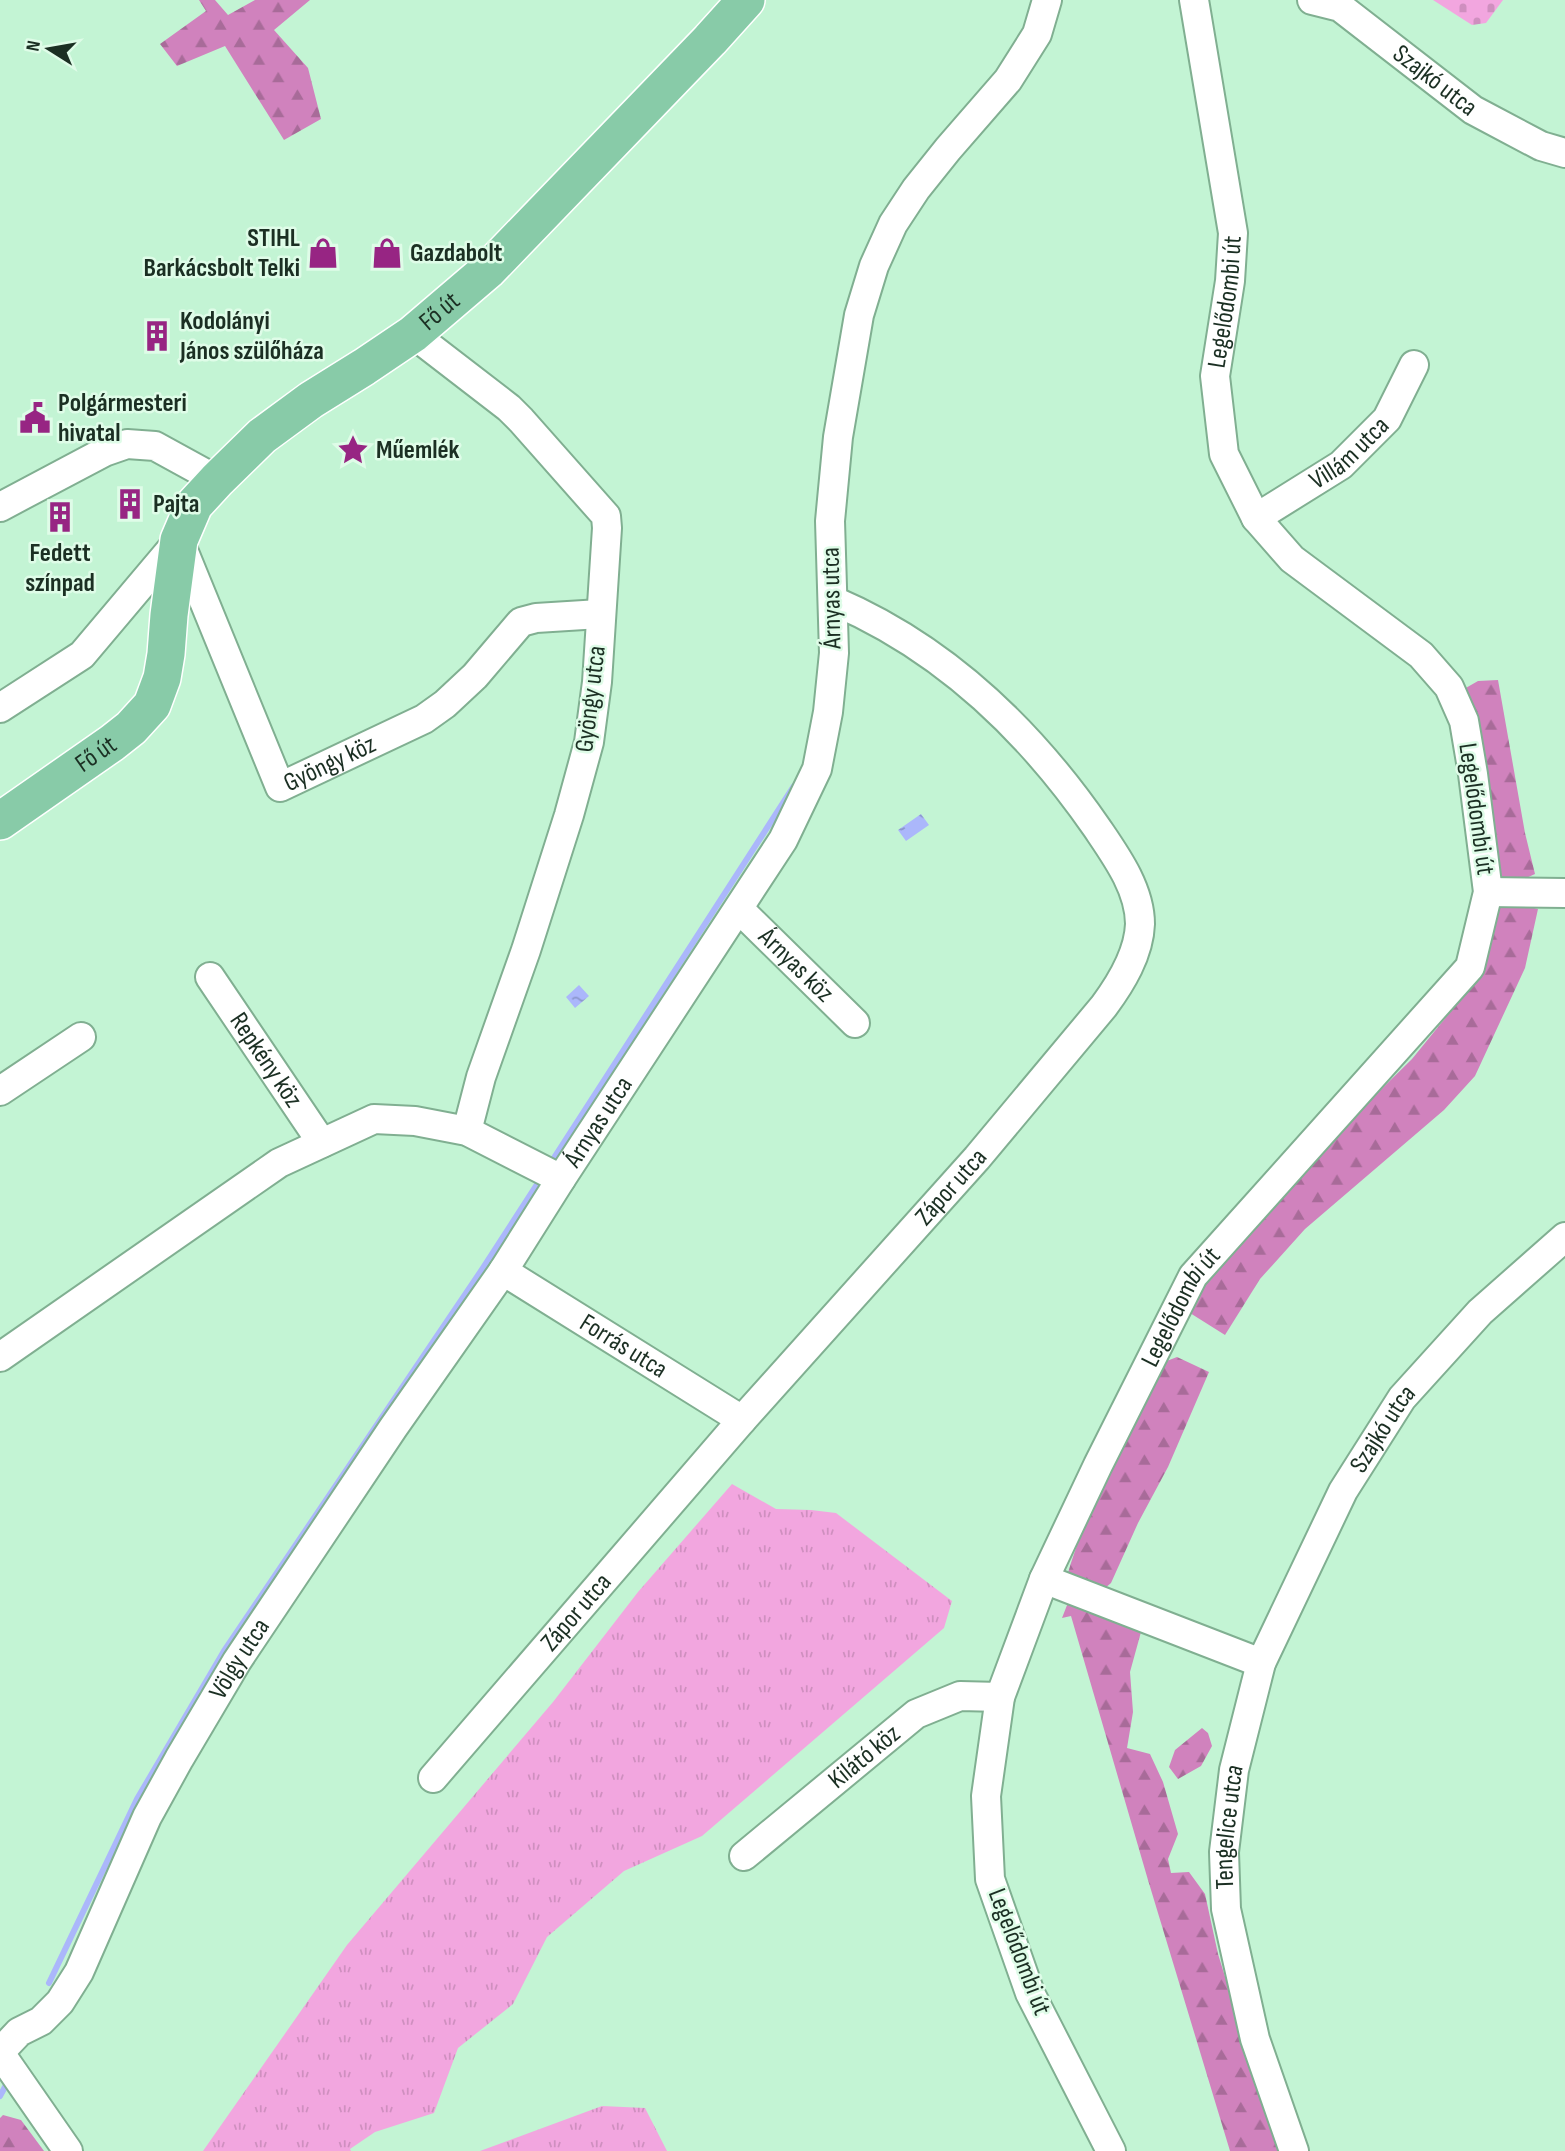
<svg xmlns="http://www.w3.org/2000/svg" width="1565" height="2151" viewBox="0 0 1565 2151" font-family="'Sofia Sans Condensed',sans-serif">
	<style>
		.grass { fill: url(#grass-tufts) }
		.forest { fill: url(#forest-firs) }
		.cemetery { fill: url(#cemetery-stones) }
		.water { fill: url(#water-ripples) }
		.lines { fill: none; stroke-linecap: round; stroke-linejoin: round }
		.stream { stroke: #abb7fb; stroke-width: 6 }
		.minor-casing { stroke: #80af91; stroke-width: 32 }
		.major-casing { stroke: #fff; stroke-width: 40 }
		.minor { stroke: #fff; stroke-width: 28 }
		.major { stroke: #88cba8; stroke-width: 37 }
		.labels { text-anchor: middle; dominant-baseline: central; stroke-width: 5; stroke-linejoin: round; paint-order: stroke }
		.street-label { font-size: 26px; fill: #1b2f23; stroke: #dffce8 }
		.poi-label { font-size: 26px; font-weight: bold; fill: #1b2f23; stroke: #dffce8; text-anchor: start }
	</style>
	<defs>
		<pattern id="grass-tufts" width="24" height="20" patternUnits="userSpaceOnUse" patternTransform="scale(1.75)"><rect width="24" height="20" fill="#f2a6df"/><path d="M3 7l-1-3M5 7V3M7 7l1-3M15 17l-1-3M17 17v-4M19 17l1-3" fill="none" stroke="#cf8fbf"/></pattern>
		<pattern id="forest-firs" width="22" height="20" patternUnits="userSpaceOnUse" patternTransform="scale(1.75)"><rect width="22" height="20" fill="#d082bd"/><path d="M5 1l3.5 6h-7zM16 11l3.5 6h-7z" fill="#a86b99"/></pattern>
		<pattern id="cemetery-stones" width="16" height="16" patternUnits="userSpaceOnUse" patternTransform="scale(1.75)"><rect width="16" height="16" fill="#f2a6df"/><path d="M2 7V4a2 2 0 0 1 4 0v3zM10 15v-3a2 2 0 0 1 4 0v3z" fill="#cf8fbf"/></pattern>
		<pattern id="water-ripples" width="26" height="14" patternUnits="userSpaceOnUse" patternTransform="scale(1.75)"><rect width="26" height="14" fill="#abb7fb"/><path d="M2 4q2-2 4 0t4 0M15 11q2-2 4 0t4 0" fill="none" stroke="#8a95cb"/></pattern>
	</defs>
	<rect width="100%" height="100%" fill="#c3f4d4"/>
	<path class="grass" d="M 732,1484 L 776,1509 L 811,1510 L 836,1513 L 952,1601 L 944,1628 L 702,1836 L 624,1871 L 547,1937 L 513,2004 L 458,2048 L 434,2113 L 375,2132 L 350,2149 L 351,2151 L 203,2151 L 347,1945 L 553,1702 L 638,1592 Z
		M 602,2106 L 645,2108 L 667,2151 L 480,2151 Z"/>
	<path class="forest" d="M 199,0 L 215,0 L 228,15 L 255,0 L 310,0 L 274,30 L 308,68 L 321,119 L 284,140 L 225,46 L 177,66 L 160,44 L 206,11 Z
		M 1498,680 L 1525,833 L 1535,874 L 1522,880 L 1496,876 L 1464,689 L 1478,681 Z
		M 1516,903 L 1538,909 L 1525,968 L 1475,1076 L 1444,1110 L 1305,1229 L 1260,1279 L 1225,1335 L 1190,1313 L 1200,1292 L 1233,1248 L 1289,1180 L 1412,1059 L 1469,989 L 1486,942 L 1494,909 Z
		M 1177,1357 L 1209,1372 L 1168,1467 L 1138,1523 L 1111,1583 L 1098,1594 L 1067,1576 C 1089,1502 1126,1433 1159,1364 Z
		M 1069,1600 L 1141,1632 L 1130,1672 L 1133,1712 L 1127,1748 L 1150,1754 L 1163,1782 L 1178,1834 L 1168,1859 L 1171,1873 L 1189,1872 L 1205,1894 L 1218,1954 L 1279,2151 L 1230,2151 L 1148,1880 L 1071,1616 L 1062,1618 Z
		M 1202,1728 L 1208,1733 L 1212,1746 L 1201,1766 L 1178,1779 L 1169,1767 L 1175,1750 Z
		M 3,2115 L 21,2120 L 44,2151 L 0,2151 L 0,2118 Z"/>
	<path class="cemetery" d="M 1433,0 L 1503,0 L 1486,23 L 1472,25 Z"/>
	<path class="water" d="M 921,814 L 929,825 L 906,841 L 898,830 Z
		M 579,985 L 589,996 L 575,1008 L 566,997 Z"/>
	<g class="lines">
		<path class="stream" d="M 554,1158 L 794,786
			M 49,1983 L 137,1799 L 224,1651 L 483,1268 L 538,1183
			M 0,2096 L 6,2085"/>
		<defs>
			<g id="minor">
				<path id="s1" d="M 1312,0 L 1340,7 L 1473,110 L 1541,146 L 1565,153"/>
				<path d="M 413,334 L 509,408 L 521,420 L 606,516 L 607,528 L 597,682 L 589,742 L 569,815 L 526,950 L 481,1077 L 467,1131"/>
				<path d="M 0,507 L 104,452 L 127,444 L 155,446 L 217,480"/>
				<path id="s2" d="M 1256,518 L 1341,465 L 1387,419 L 1414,365"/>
				<path id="s3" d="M 0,708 L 82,655 L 179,540 L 280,787 L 424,719 L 445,704 L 475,676 L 521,622 L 536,618 L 600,614"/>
				<path d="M 1488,892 L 1565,893"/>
				<path id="s4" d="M 739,909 L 855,1023"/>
				<path id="s5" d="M 210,977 L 322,1143"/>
				<path d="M 0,1091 L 81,1037"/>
				<path id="s6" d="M 503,1271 L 742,1420"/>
				<path d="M 0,1357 L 279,1163 L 374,1119 L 415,1121 L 467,1131 L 561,1179"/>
				<path d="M 1044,1579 L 1261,1663"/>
				<path id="s7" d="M 433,1778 L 742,1420 L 977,1158 L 1104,1006 C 1121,983 1139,954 1140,924 C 1140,889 1116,856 1097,828 C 1030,731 944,648 834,601"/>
				<path id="s8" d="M 744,1856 L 916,1714 L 960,1696 L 1000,1697"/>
				<path id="s9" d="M 0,2052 L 19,2032 L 41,2021 L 60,2002 L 79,1972 L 147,1817 L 179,1759 L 237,1661 L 393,1428 L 503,1271 L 561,1179 L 783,840 L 817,769 L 828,712 L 834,653 L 830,521 L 838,437 L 859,315 L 874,266 L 893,224 L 916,189 L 948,149 L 1008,80 L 1037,34 L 1047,0"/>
				<path d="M 0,2053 L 68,2151"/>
				<path id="s10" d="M 1111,2151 L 1030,1993 L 990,1879 L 986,1796 L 1000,1697 L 1044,1579 L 1098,1465 L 1193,1276 L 1470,967 L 1488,892 L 1473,774 L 1464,721 L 1449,687 L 1421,655 L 1292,559 L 1256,518 L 1224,454 L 1215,376 L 1230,281 L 1233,233 L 1194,0"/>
				<path id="s11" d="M 1294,2151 L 1255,2039 L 1226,1909 L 1224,1852 L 1234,1770 L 1261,1663 L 1343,1491 L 1402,1398 L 1480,1312 L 1565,1237"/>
			</g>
			<g id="major">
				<path id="s12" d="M 0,821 L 112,743 L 131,728 L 152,705 L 162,678 L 166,654 L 169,615 L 179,540 L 194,505 L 217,480 L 262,436 L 311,400 L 364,367 L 413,334 L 488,270 L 710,40 L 746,0"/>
			</g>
		</defs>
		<use href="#minor" class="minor-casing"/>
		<use href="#major" class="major-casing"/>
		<use href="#minor" class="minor"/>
		<use href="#major" class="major"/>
	</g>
	<defs>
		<symbol id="shop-bare" viewBox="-9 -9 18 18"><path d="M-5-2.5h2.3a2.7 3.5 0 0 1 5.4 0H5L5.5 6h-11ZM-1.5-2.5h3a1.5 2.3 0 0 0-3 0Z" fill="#972583" stroke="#dffce8" stroke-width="2.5" paint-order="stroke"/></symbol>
		<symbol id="building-bare" viewBox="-9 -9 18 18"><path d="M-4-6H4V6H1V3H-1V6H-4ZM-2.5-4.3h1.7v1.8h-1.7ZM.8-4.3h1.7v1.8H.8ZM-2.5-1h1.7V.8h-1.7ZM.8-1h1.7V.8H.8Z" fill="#972583" stroke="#dffce8" stroke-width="2.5" paint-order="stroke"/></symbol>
		<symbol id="civic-bare" viewBox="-9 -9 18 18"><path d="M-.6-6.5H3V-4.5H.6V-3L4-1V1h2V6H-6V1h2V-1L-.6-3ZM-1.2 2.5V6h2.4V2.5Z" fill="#972583" stroke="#dffce8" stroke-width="2.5" paint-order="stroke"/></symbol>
		<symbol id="sight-bare" viewBox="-9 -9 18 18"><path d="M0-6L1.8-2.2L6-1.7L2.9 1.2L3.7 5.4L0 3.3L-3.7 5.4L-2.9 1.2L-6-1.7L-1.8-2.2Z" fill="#972583" stroke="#dffce8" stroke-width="2.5" paint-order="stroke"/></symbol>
	</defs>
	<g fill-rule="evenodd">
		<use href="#shop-bare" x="301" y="231" width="44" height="44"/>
		<use href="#shop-bare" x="365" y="231" width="44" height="44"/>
		<use href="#building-bare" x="135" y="314" width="44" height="44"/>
		<use href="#civic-bare" x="13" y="396" width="44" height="44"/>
		<use href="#sight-bare" x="331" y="428" width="44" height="44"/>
		<use href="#building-bare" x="108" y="482" width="44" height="44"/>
		<use href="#building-bare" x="38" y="495" width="44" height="44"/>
	</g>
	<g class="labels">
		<g class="street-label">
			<text stroke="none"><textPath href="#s1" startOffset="149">Szajkó utca</textPath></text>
			<text stroke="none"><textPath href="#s10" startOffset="2130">Legelődombi út</textPath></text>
			<text stroke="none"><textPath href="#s12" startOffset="712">Fő út</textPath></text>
			<text stroke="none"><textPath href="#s2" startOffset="114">Villám utca</textPath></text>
			<text transform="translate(832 598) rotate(-91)">Árnyas utca</text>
			<text transform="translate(591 699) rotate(-83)">Gyöngy utca</text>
			<text stroke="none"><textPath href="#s12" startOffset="117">Fő út</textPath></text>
			<text stroke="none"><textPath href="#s3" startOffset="570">Gyöngy köz</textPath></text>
			<text transform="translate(1476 809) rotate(82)">Legelődombi út</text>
			<text stroke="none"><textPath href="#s4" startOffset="80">Árnyas köz</textPath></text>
			<text stroke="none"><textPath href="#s5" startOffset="100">Repkény köz</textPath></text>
			<text stroke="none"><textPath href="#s9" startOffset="1113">Árnyas utca</textPath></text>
			<text stroke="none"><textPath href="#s7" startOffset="786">Zápor utca</textPath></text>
			<text stroke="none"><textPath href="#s10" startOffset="912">Legelődombi út</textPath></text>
			<text stroke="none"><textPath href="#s6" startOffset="142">Forrás utca</textPath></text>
			<text stroke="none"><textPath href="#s11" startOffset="766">Szajkó utca</textPath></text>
			<text stroke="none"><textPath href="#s7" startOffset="219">Zápor utca</textPath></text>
			<text stroke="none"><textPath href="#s9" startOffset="467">Völgy utca</textPath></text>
			<text stroke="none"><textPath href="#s8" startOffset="156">Kilátó köz</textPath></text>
			<text stroke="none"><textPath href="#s11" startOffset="334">Tengelice utca</textPath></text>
			<text transform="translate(1019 1952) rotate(69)">Legelődombi út</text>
		</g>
		<g class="poi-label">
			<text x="300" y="238" text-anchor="end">STIHL<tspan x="300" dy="30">Barkácsbolt Telki</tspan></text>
			<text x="410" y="253">Gazdabolt</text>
			<text x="180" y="321">Kodolányi<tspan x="180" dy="30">János szülőháza</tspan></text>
			<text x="58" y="403">Polgármesteri<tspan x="58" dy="30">hivatal</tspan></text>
			<text x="376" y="450">Műemlék</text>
			<text x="153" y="504">Pajta</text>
			<text x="60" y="553" text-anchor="middle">Fedett<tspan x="60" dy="30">színpad</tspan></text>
		</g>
	</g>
	<g transform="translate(49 49) rotate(281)" stroke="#dffce8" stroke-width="5" paint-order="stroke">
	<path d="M0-5L12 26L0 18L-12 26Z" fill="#1b2f23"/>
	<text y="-10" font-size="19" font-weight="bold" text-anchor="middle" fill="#1b2f23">N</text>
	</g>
</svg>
